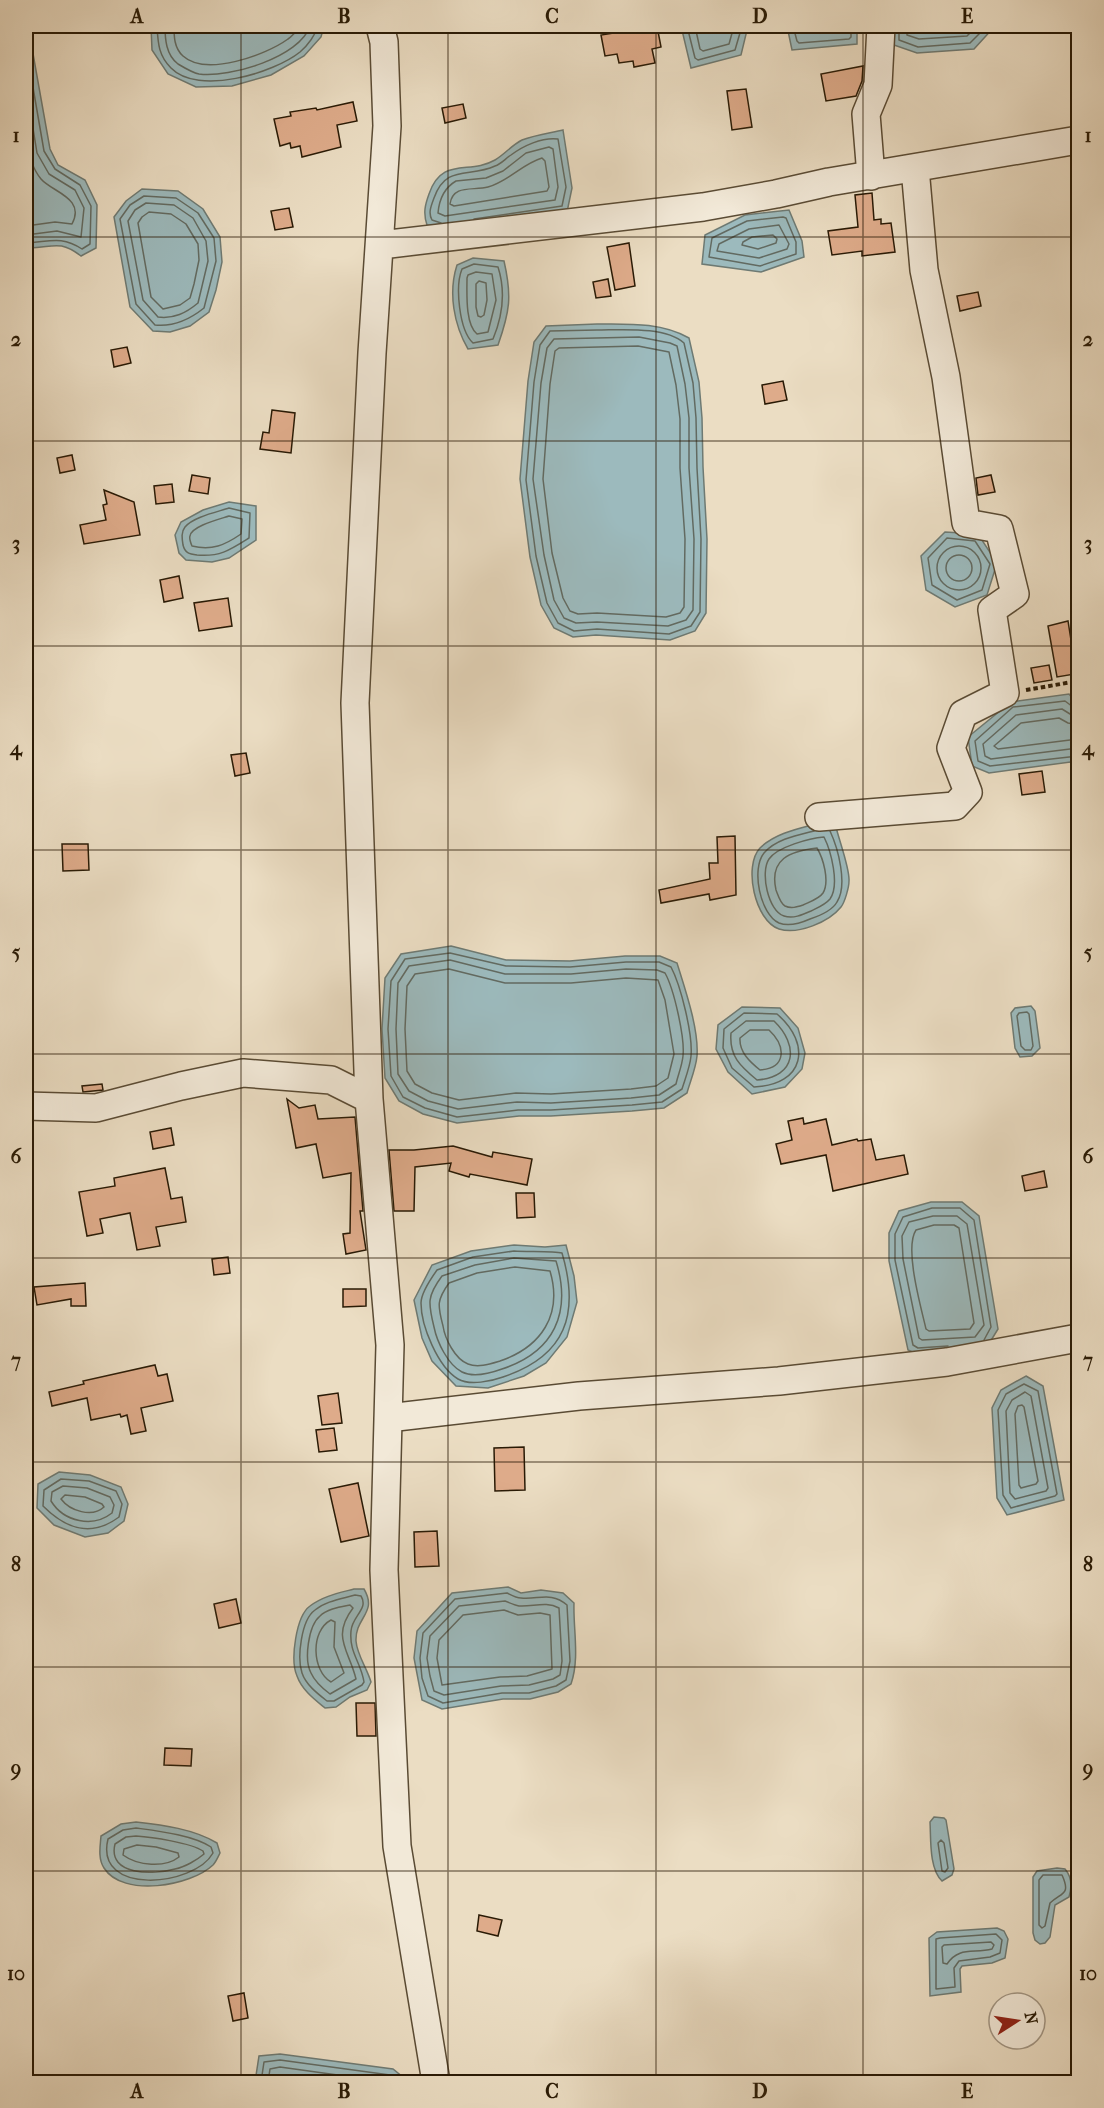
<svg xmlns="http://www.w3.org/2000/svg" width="1104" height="2108" viewBox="0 0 1104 2108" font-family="'IM FELL French Canon',serif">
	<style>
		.water { fill: #9cbabd; stroke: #6e7a73; stroke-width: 1.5 }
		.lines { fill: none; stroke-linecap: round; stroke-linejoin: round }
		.shore { stroke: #626a61; stroke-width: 1.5 }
		.building { fill: #deab8a; stroke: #291a05; stroke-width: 1.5 }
		.minor-casing { stroke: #5a4b34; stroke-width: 30 }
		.path { stroke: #291a05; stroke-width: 4; stroke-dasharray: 4.5 3; stroke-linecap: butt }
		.minor { stroke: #f2e9d8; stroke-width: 27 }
		.grid { fill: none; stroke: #291a05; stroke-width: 1.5; stroke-opacity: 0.55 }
		.neatline { fill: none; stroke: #291a05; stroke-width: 2 }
		.grid-label { font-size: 20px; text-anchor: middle; font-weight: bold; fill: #291a05 }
	</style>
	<rect width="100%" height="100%" fill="#ebddc3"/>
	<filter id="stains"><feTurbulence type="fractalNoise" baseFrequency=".00333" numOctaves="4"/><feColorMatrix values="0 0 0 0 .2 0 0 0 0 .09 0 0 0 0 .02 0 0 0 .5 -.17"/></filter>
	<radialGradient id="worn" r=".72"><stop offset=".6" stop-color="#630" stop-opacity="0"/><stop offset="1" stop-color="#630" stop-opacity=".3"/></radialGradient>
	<path class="water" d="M 151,26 L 324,26 L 321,37 L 304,56 L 271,75 L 232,86 L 196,87 L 168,74 L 152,50 Z
		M 681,26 L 748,26 L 741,55 L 691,68 Z
		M 787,26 L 857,26 L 857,44 L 792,50 Z
		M 893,26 L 995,26 L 974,49 L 917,53 L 891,44 Z
		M 26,40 L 30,42 L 32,48 L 50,149 L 58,165 L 85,180 L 97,205 L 96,248 L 81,256 C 57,238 52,249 26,248 Z
		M 563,130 L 572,188 L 567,212 L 444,230 L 427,225 C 423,213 425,205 429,194 C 442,156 469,175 495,160 C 505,154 512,145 522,140 C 535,135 550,133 563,130 Z
		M 142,189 L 178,191 L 203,209 L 220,237 L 222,262 L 216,290 L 209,312 L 190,326 L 170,332 L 153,331 L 130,307 L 114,217 L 126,201 Z
		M 789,210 L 802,241 L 804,257 L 761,272 L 702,264 L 705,235 L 745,215 Z
		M 473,258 L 504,261 C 512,296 510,311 498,345 L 468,349 C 454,325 448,293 457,265 Z
		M 597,324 C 628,324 661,322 689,338 L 699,382 L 702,418 L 703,467 L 707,539 L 706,613 L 695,631 L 670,640 L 596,635 L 573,637 L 554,628 L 541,605 L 530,557 L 520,479 L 528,381 L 534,342 L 546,326 Z
		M 229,502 L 256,506 L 256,540 L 229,558 L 212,562 L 186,560 L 179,553 L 175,535 L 181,522 L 203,510 Z
		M 945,532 L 978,534 L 997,563 L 987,595 L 955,607 L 926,590 L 921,556 Z
		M 1069,694 L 1078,705 L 1078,761 L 989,773 L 972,766 L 968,737 L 1011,702 Z
		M 823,822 L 836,827 C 839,840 850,869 849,881 C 849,887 845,902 841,907 C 829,922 798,935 779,929 C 755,921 743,866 760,848 C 776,832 802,828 823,822 Z
		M 451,946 L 506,960 L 570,961 L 625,956 L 660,956 L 677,963 C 685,989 699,1029 697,1056 C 696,1068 690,1082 687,1093 L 664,1108 L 632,1111 L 551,1116 L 519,1116 L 457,1123 L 423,1114 L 399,1101 L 385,1078 L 382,1029 L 385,978 L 401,954 Z
		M 1031,1006 L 1035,1011 L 1040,1048 L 1032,1056 L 1020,1057 L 1015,1048 L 1011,1013 L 1015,1008 Z
		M 742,1007 L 780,1008 L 798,1028 L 805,1053 L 802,1069 L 785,1087 L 752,1094 L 728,1072 L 716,1049 L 718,1025 Z
		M 931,1202 L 962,1202 L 979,1216 L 998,1329 L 987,1347 L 917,1354 L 908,1350 L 889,1261 L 889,1233 L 899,1211 Z
		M 514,1245 L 545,1247 L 566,1245 L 574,1276 L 577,1302 L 567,1337 L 546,1363 L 524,1376 L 488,1388 L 456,1386 L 432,1361 L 422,1338 L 414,1300 L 432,1265 L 471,1251 Z
		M 1026,1376 L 1043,1386 L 1064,1500 L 1007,1515 L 997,1498 L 992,1408 L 1001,1390 Z
		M 59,1472 L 90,1475 L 121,1487 L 128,1504 L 124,1521 L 108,1533 L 85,1537 L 54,1525 L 37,1508 L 38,1484 Z
		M 508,1587 L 521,1593 L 541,1590 L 563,1593 L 574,1603 C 573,1629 580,1658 571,1684 L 558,1692 L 530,1699 L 503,1699 L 442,1709 L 422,1700 L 414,1658 L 417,1631 L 452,1593 Z
		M 354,1589 L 364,1589 C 378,1613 355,1617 356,1641 C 357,1655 367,1668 371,1682 L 367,1690 L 350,1697 L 336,1707 L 325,1708 C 314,1699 302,1690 297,1676 C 290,1660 296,1616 310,1606 C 323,1596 339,1593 354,1589 Z
		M 934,1817 L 944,1818 L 946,1820 L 954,1869 L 952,1875 L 942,1881 C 929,1869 931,1839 930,1822 Z
		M 136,1822 C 163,1825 194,1829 217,1843 L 220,1853 C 218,1857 216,1862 213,1865 C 191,1886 123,1898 104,1868 C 98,1859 100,1847 101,1836 L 121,1824 Z
		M 1057,1868 L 1065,1869 C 1072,1877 1072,1887 1069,1897 L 1055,1905 L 1050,1937 L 1045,1943 L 1040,1944 L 1035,1940 L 1033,1933 L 1033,1877 L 1037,1871 Z
		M 1078,1924 L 1078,1986 C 1074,1971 1066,1935 1078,1924 Z
		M 997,1928 L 1004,1931 L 1008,1939 L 1005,1958 L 992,1963 L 962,1966 L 960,1969 L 961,1992 L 930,1996 L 929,1938 L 937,1932 Z
		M 280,2054 L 393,2069 L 404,2078 L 406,2082 L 255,2082 L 259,2056 Z"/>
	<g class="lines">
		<path class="shore" d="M 157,26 C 158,42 158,55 171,68 C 198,96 274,73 300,52 C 308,45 315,35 318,26
			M 165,26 C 165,39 166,55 178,64 C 183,67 193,73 199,74 C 230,78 300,57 310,26
			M 174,26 C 174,36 174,48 183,56 C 206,77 266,55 288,39 C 293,36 297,30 301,26
			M 687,26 L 695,58 L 698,60 L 735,50 L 742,26
			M 695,26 L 700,49 L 703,51 L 729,44 L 734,26
			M 793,26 L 797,41 L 799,43 L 849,39 L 851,37 L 851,26
			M 899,26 L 899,40 L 918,47 L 970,43 L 987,26
			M 907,26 L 907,35 L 919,39 L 967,36 L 977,26
			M 26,47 L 44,151 L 55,169 L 80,185 L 91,206 L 90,244 L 82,249 C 61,235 49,242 26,243
			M 26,85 L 37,153 L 49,174 L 75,190 L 84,208 L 81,237 L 57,231 L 26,235
			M 26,139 C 28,153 32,168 41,179 C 52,192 86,198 72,224 L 55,222 L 26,226
			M 549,147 L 553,149 L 558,187 L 555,200 L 445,216 L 438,213 C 439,201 444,188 456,181 L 486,178 L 503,171 L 526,153 Z
			M 542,158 L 545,161 L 549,187 L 547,191 L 454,206 L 450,204 C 453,184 473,191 488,187 C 509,181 522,164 542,158 Z
			M 144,196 L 176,198 L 198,213 L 214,238 L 216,261 L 204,308 C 189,320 174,327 155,325 L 136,304 L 120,219 L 130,205 Z
			M 146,203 L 174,205 L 193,218 L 206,241 L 208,261 L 198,303 C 186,313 174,319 158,317 L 143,300 L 128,221 L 135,210 Z
			M 149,212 L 171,214 L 186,224 L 198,244 L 199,260 L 194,284 L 190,298 L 180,305 L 163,309 L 151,297 L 138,223 L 142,217 Z
			M 783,217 L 786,218 L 796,242 L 796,254 L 760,266 L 709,257 L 712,238 L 747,221 Z
			M 441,223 L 432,220 C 428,213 431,206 434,198 C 446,164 469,178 495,166 C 501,164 505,159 511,155 C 523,146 542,137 558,139 L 566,187 L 562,206 L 474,219
			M 779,225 L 789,244 L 787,249 L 759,258 L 717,251 L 719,244 L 749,229 Z
			M 773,235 L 777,239 L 776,243 L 758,249 L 742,245 L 743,242 L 752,237 Z
			M 474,264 L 498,267 C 506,292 503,315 493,339 L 473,343 C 459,330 455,286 462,269 Z
			M 476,272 L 492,274 L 496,300 L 488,332 L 477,334 C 465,324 467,293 467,278 L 468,275 Z
			M 479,281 L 486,283 L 487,300 L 484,315 L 481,317 L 478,316 L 476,307 L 476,284 Z
			M 597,330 C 621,330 665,326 684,343 L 693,383 L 696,418 L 697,468 L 701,539 L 700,612 L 691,626 L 669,634 L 597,629 L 574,631 L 558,623 L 547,603 L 536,556 L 526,480 L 534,382 L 540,345 L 550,331 Z
			M 639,337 L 670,343 L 677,346 L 685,384 L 689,418 L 689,468 L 694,539 L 693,610 L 686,620 L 668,626 L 597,622 L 576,623 L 564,618 L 554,600 L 544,555 L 533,479 L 541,383 L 547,348 L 554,339 Z
			M 638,346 L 669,352 L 676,385 L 680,419 L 680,468 L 685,539 L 684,607 L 680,613 L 666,617 L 597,613 L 578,614 L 570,611 L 563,598 L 552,553 L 543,479 L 550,384 L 555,351 L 559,348 Z
			M 229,508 L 250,513 L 249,538 C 230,550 220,557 197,555 C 189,554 185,553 183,545 C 182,538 181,532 185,527 C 193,517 217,512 229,508 Z
			M 229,516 L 242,519 L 241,534 C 225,545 212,551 192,546 C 191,544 189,538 190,536 C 191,526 220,519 229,516 Z
			M 947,538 L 975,541 L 990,564 L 982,590 L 957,600 L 932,585 L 928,558 Z
			M937 568a22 22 0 1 1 44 0a22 22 0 1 1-44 0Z
			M946 568a13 13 0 1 1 26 0a13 13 0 1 1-26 0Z
			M 1078,708 L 1073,707 L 1065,701 L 1013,707 L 975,741 L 978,761 L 990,766 L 1078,756
			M 1078,716 L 1070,714 L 1062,709 L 1016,715 L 983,744 L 985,756 L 991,759 L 1078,748
			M 1078,725 L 1068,723 L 1059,718 L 1021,723 L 994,746 L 998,749 L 1078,739
			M 814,831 C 798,835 776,839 764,853 C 751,869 760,914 779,923 C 789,927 801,923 810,919 C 819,916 832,911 837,902 C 848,885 838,848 830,831
			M 824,837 C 831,851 840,885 830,899 C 825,905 817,908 811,911 C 802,915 793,919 784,916 C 768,911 760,872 769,859 C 777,847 810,838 824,837 Z
			M 817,848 C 823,858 830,881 823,893 C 819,899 809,902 803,905 C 797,907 791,909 785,906 C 780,903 778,895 776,890 C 769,859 790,851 817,848 Z
			M 450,953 L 506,966 L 570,967 L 626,962 L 659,962 L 671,967 C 681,986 693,1035 691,1056 C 690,1067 685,1079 682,1089 L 662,1102 L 632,1105 L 551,1110 L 518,1110 L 457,1117 L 425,1108 L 403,1097 L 391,1076 L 388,1029 L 391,981 L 405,959 Z
			M 450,960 L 505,974 L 571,974 L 626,969 L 657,970 L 665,973 C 674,989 685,1038 683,1056 C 682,1066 678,1075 676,1084 L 659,1095 L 631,1098 L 551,1103 L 517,1102 L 458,1109 L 428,1101 L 409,1091 L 398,1074 L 396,1029 L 398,983 L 409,966 Z
			M 449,969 L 505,983 L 571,983 L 626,978 L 658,980 L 665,1000 L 674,1054 L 668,1078 L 656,1086 L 631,1089 L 551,1094 L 516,1093 L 459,1100 L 432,1093 L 415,1084 L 407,1071 L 405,1029 L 407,986 L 415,974 Z
			M 1027,1012 L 1029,1014 L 1033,1046 L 1031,1050 L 1025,1050 L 1021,1046 L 1017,1016 L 1019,1013 Z
			M 777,1014 C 812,1044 805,1085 754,1087 L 732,1068 L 723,1048 L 724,1029 L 744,1013 Z
			M 746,1021 L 774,1021 C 799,1045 797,1077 757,1080 C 740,1066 729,1056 731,1033 Z
			M 750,1030 L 769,1030 C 786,1046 787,1068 760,1070 C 750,1062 739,1052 740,1038 Z
			M 933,1216 L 957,1216 L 967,1224 L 984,1325 L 975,1337 L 922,1340 L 919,1338 L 903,1259 L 902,1236 L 909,1222 Z
			M 934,1225 L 954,1225 L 959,1228 L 974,1323 L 970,1329 L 929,1331 L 926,1329 C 921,1307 904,1248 916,1230 Z
			M 514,1251 C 526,1252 553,1251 562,1253 C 580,1314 566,1356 503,1377 C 492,1381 470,1386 458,1379 C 438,1367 421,1326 421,1303 C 421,1293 432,1277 437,1270 L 473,1257 Z
			M 514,1258 L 556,1261 C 572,1313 554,1352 502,1369 C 491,1373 474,1378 462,1372 C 448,1365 437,1342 434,1327 C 428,1303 427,1296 442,1276 L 475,1265 Z
			M 515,1267 L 550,1271 C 563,1315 541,1347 500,1361 C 490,1364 478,1368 468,1364 C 455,1359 445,1339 443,1326 C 438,1306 436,1301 449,1283 L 477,1273 Z
			M 948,1346 L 918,1348 L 913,1345 L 895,1260 L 895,1234 L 903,1217 L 932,1208 L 960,1208 L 974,1220 L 991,1327 L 984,1340
			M 1024,1384 L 1038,1391 L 1057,1494 L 1055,1496 L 1011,1508 L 1003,1495 L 998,1410 L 1006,1394 Z
			M 1025,1392 L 1031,1396 L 1048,1488 L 1046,1491 L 1015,1499 L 1010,1493 L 1006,1411 L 1012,1400 Z
			M 1022,1405 L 1024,1407 L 1038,1481 L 1036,1484 L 1021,1488 L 1019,1485 L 1015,1414 L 1018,1406 Z
			M 61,1479 L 89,1481 L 116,1491 L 122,1504 L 119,1517 C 91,1538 66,1529 43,1506 L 44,1490 Z
			M 63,1486 L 87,1488 L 110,1497 L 114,1505 L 112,1513 C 93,1528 64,1522 51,1501 L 52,1492 Z
			M 65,1495 L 85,1497 L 102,1504 L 104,1507 C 92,1518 70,1511 61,1499 Z
			M 507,1593 C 511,1595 516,1598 521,1598 C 538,1600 551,1591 567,1605 L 570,1661 L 566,1680 L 556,1686 L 529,1693 L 502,1693 L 443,1703 L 428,1696 L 422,1678 L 420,1658 L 423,1633 L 455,1599 Z
			M 355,1595 L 361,1596 C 369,1609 352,1616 351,1631 C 349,1653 361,1662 364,1682 L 362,1685 L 334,1701 L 327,1701 C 318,1694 306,1685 302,1673 C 297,1658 301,1620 315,1610 C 326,1601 341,1599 355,1595 Z
			M 505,1601 C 510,1603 515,1605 519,1606 C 533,1607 546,1601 559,1608 L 562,1661 L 560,1675 L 553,1679 L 529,1685 L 501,1686 L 444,1695 L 434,1691 L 430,1676 L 427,1658 L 430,1636 L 459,1606 Z
			M 350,1605 L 353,1608 C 331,1637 349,1650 356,1679 L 330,1694 C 322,1688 315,1682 311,1673 C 304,1660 308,1626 320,1616 C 327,1609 340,1607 350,1605 Z
			M 504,1610 L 518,1615 L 540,1613 L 550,1615 L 552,1669 L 527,1676 L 500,1677 L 442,1685 L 437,1658 L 439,1640 L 463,1615 Z
			M 331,1620 L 335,1622 L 334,1647 L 344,1673 L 331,1682 C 312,1671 310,1631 331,1620 Z
			M 136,1828 C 158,1831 193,1835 211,1847 L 213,1853 C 194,1887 94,1896 108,1839 L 123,1830 Z
			M 136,1836 C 152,1837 191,1843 203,1851 L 204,1854 C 197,1860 185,1867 175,1869 C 154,1875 107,1876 115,1844 L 126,1837 Z
			M 941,1840 L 944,1843 L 948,1868 L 945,1872 L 942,1871 L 938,1843 Z
			M 137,1845 L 156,1847 L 178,1853 L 179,1857 C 165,1868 138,1866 123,1855 L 124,1849 Z
			M 1043,1875 L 1062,1875 C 1071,1895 1062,1892 1050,1903 L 1045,1926 L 1042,1928 L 1039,1925 L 1039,1880 Z
			M 996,1934 L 1002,1940 L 1000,1953 L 990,1957 L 959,1961 L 954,1968 L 955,1987 L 936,1989 L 936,1939 L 940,1938 Z
			M 991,1942 L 994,1945 L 992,1949 C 974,1954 959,1946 947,1964 L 943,1963 L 942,1947 L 944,1945 Z
			M 261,2082 L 264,2062 L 280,2060 L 390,2075 L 400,2082
			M 268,2082 L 270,2069 L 280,2067 L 388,2082"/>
	</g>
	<path class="building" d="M 632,26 L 657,26 L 661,47 L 652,49 L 655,63 L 634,67 L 633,61 L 619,63 L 617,54 L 605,56 L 601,35 L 633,30 Z
		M 863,66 L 862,81 L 856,96 L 826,101 L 821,74 Z
		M 746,89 L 752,127 L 732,130 L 727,91 Z
		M 353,102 L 357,121 L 337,125 L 341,147 L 302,157 L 300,146 L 291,148 L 290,143 L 280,146 L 274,119 L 291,116 L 290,112 L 316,108 L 317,110 Z
		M 463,104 L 466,118 L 445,123 L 442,108 Z
		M 872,193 L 874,220 L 881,219 L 881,224 L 891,223 L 895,252 L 862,256 L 862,251 L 832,255 L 828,231 L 858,227 L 855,195 Z
		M 289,208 L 293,227 L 275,230 L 271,211 Z
		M 629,243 L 635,286 L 615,290 L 607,247 Z
		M 608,279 L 611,296 L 596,298 L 593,282 Z
		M 978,292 L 981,306 L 960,311 L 957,296 Z
		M 127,347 L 131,363 L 114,367 L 111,350 Z
		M 783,381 L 787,400 L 765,404 L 762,385 Z
		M 272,410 L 295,413 L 291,453 L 260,449 L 263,432 L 269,433 Z
		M 72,455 L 75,470 L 60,473 L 57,458 Z
		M 192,475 L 210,478 L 208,494 L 189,491 Z
		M 991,475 L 995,492 L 978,495 L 976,478 Z
		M 172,484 L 174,502 L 156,504 L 154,486 Z
		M 104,490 L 134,502 L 140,535 L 84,544 L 80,525 L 106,520 L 103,505 L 107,504 Z
		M 179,576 L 183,598 L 164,602 L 160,580 Z
		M 228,598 L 232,626 L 199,631 L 194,603 Z
		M 1068,621 L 1073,653 L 1071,653 L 1075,674 L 1057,677 L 1048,626 Z
		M 1049,665 L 1052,680 L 1034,683 L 1031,668 Z
		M 246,753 L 250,773 L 235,776 L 231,755 Z
		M 1042,771 L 1045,792 L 1022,795 L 1019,774 Z
		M 735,836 L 736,895 L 710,900 L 709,894 L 661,903 L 659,890 L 710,879 L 709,863 L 718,863 L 717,837 Z
		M 62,844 L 88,844 L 89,870 L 63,871 Z
		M 102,1084 L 103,1090 L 83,1092 L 82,1086 Z
		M 287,1099 L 299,1108 L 315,1105 L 318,1119 L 355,1117 L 363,1211 L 360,1211 L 366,1250 L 346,1254 L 343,1234 L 350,1233 L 351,1173 L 323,1178 L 316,1144 L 296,1148 Z
		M 803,1118 L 804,1124 L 826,1119 L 832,1145 L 857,1139 L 858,1141 L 871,1139 L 876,1160 L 904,1155 L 908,1174 L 833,1191 L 826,1155 L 781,1164 L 776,1144 L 792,1140 L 788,1121 Z
		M 171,1128 L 174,1145 L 153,1149 L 150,1132 Z
		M 453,1146 L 492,1157 L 493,1152 L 532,1159 L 527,1185 L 470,1174 L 469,1177 L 449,1171 L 451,1163 L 415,1167 L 414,1211 L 394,1211 L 389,1150 L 414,1150 Z
		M 165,1168 L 171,1199 L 182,1197 L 186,1222 L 156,1227 L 160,1246 L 137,1250 L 130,1213 L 100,1219 L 103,1233 L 87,1236 L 79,1192 L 115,1186 L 114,1178 Z
		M 1044,1171 L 1047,1187 L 1025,1191 L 1022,1176 Z
		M 516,1193 L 534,1193 L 535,1217 L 517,1218 Z
		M 228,1257 L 230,1273 L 214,1275 L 212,1259 Z
		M 85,1283 L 86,1306 L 71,1306 L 71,1299 L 37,1305 L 34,1287 Z
		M 343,1289 L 366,1289 L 366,1306 L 343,1307 Z
		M 155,1365 L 158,1376 L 167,1374 L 173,1401 L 141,1408 L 146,1431 L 131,1434 L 127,1415 L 121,1417 L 120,1414 L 91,1420 L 87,1398 L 52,1406 L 49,1392 L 84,1384 L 83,1381 Z
		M 338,1393 L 342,1423 L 322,1425 L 318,1396 Z
		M 334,1428 L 337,1450 L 319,1452 L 316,1430 Z
		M 524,1447 L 525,1490 L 495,1491 L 494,1448 Z
		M 358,1483 L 369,1536 L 341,1542 L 329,1489 Z
		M 437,1531 L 439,1566 L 415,1567 L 414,1532 Z
		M 236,1599 L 241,1623 L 219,1628 L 214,1604 Z
		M 356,1703 L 375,1703 L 376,1736 L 357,1736 Z
		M 165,1748 L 192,1749 L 191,1766 L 164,1765 Z
		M 479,1915 L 502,1920 L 498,1936 L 477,1931 Z
		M 244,1993 L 248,2018 L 233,2021 L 228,1996 Z"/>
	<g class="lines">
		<defs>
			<path id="minor" d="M 380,26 L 384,42 L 387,126 L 372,353 L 355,703 L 369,1099 L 390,1345 L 384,1570 L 397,1846 L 436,2082
				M 871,176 L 866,114 L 878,85 L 881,26
				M 381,245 L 703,207 L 776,194 L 829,182 L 1078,140
				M 819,817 L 955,806 L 968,792 L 951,748 L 963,714 L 1005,693 L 992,610 L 1015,594 L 999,529 L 966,523 L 946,377 L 924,270 L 915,168
				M 26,1106 L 96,1108 L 181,1086 L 243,1073 L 331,1080 L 369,1099
				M 388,1418 L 579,1396 L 779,1381 L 947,1362 L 1078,1338"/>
		</defs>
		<use href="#minor" class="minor-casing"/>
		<path class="path" d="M 1026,690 L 1078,681"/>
		<use href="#minor" class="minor"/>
	</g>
	<path class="grid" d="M 241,26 L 241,2082M 448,26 L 448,2082M 656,26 L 656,2082M 863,26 L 863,2082M 26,237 L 1078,237M 26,441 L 1078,441M 26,646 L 1078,646M 26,850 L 1078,850M 26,1054 L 1078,1054M 26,1258 L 1078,1258M 26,1462 L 1078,1462M 26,1667 L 1078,1667M 26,1871 L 1078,1871"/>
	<rect width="1104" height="2108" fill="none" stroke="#ebddc3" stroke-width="66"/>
	<g transform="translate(1017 2021) rotate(78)"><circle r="28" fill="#f2e9d8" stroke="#a29684" stroke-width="1.5"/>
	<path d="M0-4.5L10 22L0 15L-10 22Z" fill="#8f2418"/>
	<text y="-9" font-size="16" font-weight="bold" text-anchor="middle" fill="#291a05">N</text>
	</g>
	<rect x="33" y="33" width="1038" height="2042" class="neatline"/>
	<g class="grid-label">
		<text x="137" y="23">A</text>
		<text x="344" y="23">B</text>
		<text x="552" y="23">C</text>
		<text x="760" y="23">D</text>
		<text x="967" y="23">E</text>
		<text x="16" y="142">1</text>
		<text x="1088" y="142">1</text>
		<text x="16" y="346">2</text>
		<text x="1088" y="346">2</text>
		<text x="16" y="550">3</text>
		<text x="1088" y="550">3</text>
		<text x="16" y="755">4</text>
		<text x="1088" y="755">4</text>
		<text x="16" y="959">5</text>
		<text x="1088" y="959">5</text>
		<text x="16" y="1163">6</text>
		<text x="1088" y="1163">6</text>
		<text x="16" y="1367">7</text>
		<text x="1088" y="1367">7</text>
		<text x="16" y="1571">8</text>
		<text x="1088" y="1571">8</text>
		<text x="16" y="1776">9</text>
		<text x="1088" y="1776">9</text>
		<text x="16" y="1980">10</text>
		<text x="1088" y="1980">10</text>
		<text x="137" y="2098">A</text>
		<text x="344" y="2098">B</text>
		<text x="552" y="2098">C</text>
		<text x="760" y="2098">D</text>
		<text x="967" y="2098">E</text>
	</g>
	<rect width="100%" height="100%" filter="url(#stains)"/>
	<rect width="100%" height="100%" fill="url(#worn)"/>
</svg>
